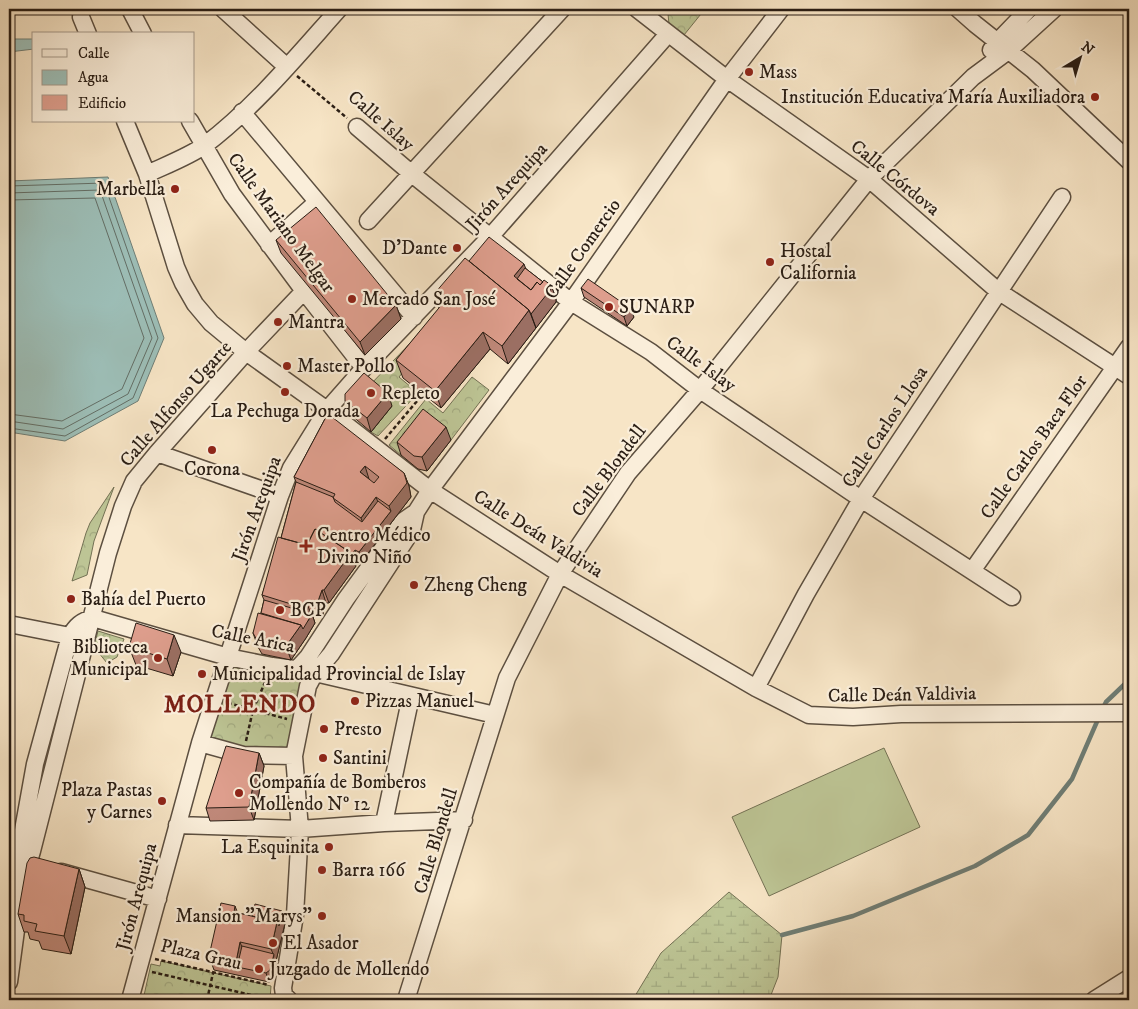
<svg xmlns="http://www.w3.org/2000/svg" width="1138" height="1009" viewBox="0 0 1138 1009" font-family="'IM FELL DW Pica',serif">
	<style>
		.forest { fill: url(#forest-crowns); stroke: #737154 }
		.wetland { fill: url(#wetland-marsh); stroke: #737154 }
		.pitch { fill: #bdc595; stroke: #737154 }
		.water { fill: #9dbfb8; stroke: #6f7e76 }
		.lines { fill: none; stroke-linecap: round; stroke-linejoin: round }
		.shore { stroke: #636e66; stroke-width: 1 }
		.stream { stroke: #6f7e76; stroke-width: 4.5 }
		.minor-casing { stroke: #5c4f40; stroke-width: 19 }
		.path { stroke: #291d14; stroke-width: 2.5; stroke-dasharray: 4 2.5; stroke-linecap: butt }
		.minor { stroke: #faeeda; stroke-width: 16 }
		.wall { fill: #bf8879; stroke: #291d14 }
		.shaded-wall { fill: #9b6f63; stroke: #291d14 }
		.building { fill: #de9e8d; stroke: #291d14; fill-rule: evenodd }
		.poi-dot { fill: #8f2418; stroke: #faeeda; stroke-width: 2 }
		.labels { text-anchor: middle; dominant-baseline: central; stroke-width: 4.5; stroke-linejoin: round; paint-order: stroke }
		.poi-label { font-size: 19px; fill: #291d14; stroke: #faeeda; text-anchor: start }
		.street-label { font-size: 19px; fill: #291d14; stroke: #faeeda }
		.district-label { font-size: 24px; font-weight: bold; letter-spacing: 1px; fill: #7a1f14; stroke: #faeeda }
	</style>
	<defs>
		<pattern id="forest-crowns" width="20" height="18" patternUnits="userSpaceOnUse" patternTransform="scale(1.25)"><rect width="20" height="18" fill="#bdc595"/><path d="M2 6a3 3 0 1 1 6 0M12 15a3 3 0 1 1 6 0" fill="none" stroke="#a2a980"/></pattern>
		<pattern id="wetland-marsh" width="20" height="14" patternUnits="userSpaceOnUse" patternTransform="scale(1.25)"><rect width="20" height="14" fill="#bdc595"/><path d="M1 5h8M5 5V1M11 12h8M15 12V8" fill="none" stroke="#a2a980"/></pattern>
	</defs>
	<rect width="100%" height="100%" fill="#f7e5c6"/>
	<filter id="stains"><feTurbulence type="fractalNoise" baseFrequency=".004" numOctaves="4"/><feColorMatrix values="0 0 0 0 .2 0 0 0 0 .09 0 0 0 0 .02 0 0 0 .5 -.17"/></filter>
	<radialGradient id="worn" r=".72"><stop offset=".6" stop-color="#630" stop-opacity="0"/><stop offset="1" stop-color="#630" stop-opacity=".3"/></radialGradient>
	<path class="forest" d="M 672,9 L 705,9 L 684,35 L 669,24 L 668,14 Z
		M 418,335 L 427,343 L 399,377 L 418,393 L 378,436 L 371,432 L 392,406 L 369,386 Z
		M 472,377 L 489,390 L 451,440 L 428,422 L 401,455 L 389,445 L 426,399 L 443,413 Z
		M 114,487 L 94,541 L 87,575 L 72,581 L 86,533 L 90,523 Z
		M 98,631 L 124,639 L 117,657 L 107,663 L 94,647 Z
		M 228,657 L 315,673 L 294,756 L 200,743 Z
		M 161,961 L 271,986 L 270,1000 L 143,1000 L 151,964 L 160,966 Z"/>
	<path class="wetland" d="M 729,892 L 782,935 L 778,977 L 769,1000 L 637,1000 L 635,996 L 661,953 Z"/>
	<path class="pitch" d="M 884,748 L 920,827 L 769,896 L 732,817 Z"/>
	<path class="water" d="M 9,39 L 34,39 L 34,49 L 9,52 Z
		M 108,177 L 164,338 L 138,401 L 65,441 L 9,432 L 9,181 Z"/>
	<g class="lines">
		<path class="shore" d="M 9,186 L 104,183 L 158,338 L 133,398 L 65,436 L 9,428
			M 9,193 L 100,190 L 152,338 L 128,394 L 63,429 L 9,421
			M 9,200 L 95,198 L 144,338 L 122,389 L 62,421 L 9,414"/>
		<path class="stream" d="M 1102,710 L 1106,702 L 1129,680
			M 782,935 L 853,916 L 975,866 L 1028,835 L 1072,779 L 1099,717"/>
		<defs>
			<path id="minor" d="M 130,9 L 143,34
				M 223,9 L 287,67
				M 637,9 L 727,79 L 869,179 L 998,291 L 1129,376
				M 958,9 L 975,24 L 1033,70 L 1129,161
				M 81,17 L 88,34
				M 991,50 L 997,42 L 1029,9
				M 242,112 L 414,317
				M 125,121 L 147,174 L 176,267 L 183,283 L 195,304 L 211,323 L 246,352 L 327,410 L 430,490 L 560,574 L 756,688 L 809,715 L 853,717 L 901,714 L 1129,713
				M 190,121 L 232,194 L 304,291 L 364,368
				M 357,127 L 412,174 L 571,302 L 651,352 L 700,390 L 861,499 L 1012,597
				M 147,174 C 164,166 190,156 205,145 C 255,107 297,56 339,9
				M 368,221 L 562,9
				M 269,245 L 317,202
				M 157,453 L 280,496
				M 972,571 L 1129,347
				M 9,624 L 70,636
				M 298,668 L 308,657 L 346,599 L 403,521 L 416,512
				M 756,688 L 806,594 L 861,499 L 1062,197
				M 200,743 L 243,755 L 294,756
				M 384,823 L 411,696
				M 177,825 L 300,829 L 384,823 L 464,820
				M 61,872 L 158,899
				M 24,878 L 32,851 L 108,553 L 123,506 L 134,481 L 157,453 L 246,352 L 304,291
				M 9,908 L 35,764 L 70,636 C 76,626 81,621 93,618 L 228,657 L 272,666 L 294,669 L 298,668 L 315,673 L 495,715
				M 9,982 L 21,893
				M 130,1000 L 200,743 L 280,496 L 291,468 L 327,410 L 364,368 L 490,237 L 668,34
				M 289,1000 L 284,995 L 283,988 L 295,915 L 300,829 L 294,756 L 308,686 L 315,673 L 331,654 L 412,530 L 416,512 L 430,490 L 571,302 L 727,79 L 781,9
				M 406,1000 L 507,678 L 560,574 L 628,473 L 700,390 L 869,179 L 973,77 L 1008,51 L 1054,9
				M 1094,1000 L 1129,978"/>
		</defs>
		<use href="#minor" class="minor-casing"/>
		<path class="path" d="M 297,76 L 347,118
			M 385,439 L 423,394
			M 228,703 L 287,719
			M 246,741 L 253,710 L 266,680
			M 155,959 L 269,985
			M 152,972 L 260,997 L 260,1000
			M 203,1000 L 204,1000
			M 207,1000 L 213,973"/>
		<use href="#minor" class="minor"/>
	</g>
	<path class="wall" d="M 276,240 L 396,305 L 401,319 L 365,355 L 281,253 Z
		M 469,261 L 525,268 L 543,282 L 551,285 L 556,298 L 556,302 L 508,364 L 490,349 L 441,408 L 403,378 L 396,360 L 439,309 L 434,294 Z
		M 581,288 L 634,317 L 627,326 L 584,297 Z
		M 345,401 L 392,406 L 371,432 L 350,414 Z
		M 326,417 L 404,473 L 409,486 L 411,497 L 362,561 L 358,559 L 355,564 L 356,566 L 329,603 L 326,603 L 322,617 L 312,614 L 315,623 L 306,638 L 291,660 L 262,654 L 258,647 L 253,633 L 261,613 L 264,600 L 262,595 L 281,538 L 296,482 L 294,477 Z
		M 451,440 L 427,471 L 418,469 L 401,455 L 397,442 Z
		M 129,647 L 181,652 L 173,676 L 136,665 Z
		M 259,753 L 264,766 L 254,820 L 210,821 L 206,808 Z
		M 79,869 L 85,887 L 71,954 L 42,949 L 39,941 L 30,939 L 28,932 L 24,932 L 18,914 Z
		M 238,913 L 252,916 L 286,919 L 276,961 L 277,963 L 274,979 L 269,982 L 214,970 L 209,956 Z"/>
	<path class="shaded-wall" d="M 524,264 L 529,277 L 515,281 L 514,276 Z
		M 551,285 L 556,298 L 556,302 L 536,328 L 531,314 Z
		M 396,305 L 401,319 L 365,355 L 360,342 Z
		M 630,308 L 634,317 L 627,326 L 624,317 Z
		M 529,310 L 536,328 L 508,364 L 502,346 Z
		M 483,332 L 490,349 L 441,408 L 435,391 Z
		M 388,393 L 392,406 L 371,432 L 367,418 Z
		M 446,427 L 451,440 L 427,471 L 422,457 Z
		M 365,466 L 369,479 L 360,472 Z
		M 404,473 L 409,486 L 411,497 L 362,561 L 359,552 L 391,511 L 389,506 Z
		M 376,497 L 381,510 L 366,531 L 361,518 Z
		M 355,550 L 358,559 L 355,564 L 356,566 L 329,603 L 324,590 L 351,553 Z
		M 322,590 L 326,603 L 322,617 L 317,604 Z
		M 306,601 L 311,614 L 312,614 L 315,623 L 306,638 L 291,660 L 286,646 L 301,625 L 309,620 L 304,608 Z
		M 174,635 L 181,652 L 173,676 L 167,659 Z
		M 259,753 L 264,766 L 254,820 L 249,807 Z
		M 79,869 L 85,887 L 71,954 L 64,936 Z
		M 235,906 L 240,919 L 234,912 Z
		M 282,911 L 286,919 L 276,961 L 277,963 L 274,979 L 269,982 L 266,973 L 274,956 L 271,949 L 277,922 Z
		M 240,942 L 245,955 L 237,967 L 236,962 Z"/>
	<path class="building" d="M 316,207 L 396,305 L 360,342 L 276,240 Z
		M 489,237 L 524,264 L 514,276 L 531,290 L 537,282 L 540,285 L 544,280 L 551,285 L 551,289 L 531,314 L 529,310 L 469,261 Z
		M 465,258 L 529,310 L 502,346 L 483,332 L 435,391 L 396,360 L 443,303 L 434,294 Z
		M 525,268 L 543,282 L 540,285 L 537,282 L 531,290 L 517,279 Z
		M 588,279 L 630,308 L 624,317 L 581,288 Z
		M 364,373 L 388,393 L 367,418 L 345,401 L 345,394 Z
		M 423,409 L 446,427 L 422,457 L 414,456 L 397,442 Z
		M 326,417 L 332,417 L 404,473 L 407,483 L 389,506 L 376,497 L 361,518 L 333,498 L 335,494 L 294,477 ZM 365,466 L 379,477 L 374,483 L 360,472 Z
		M 296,482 L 333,497 L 335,502 L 362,522 L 378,501 L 391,511 L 359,552 L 355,550 L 352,555 L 351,553 L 315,529 L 307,545 L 281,538 Z
		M 315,529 L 351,553 L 324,590 L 322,590 L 317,604 L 306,601 L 304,608 L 262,595 L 278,537 L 307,545 Z
		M 264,600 L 312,614 L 303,629 L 301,625 L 261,613 Z
		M 258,613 L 301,625 L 286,646 L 257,640 L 253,633 Z
		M 136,623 L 174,635 L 167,659 L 129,647 Z
		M 226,746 L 259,753 L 249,807 L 206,808 Z
		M 34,857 L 79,869 L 64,936 L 35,931 L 37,924 L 24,921 L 24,915 L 18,914 L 27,863 L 30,858 Z
		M 221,903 L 235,906 L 234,912 L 277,922 L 271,949 L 240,942 L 236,962 L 209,956 Z
		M 255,904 L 282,911 L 279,926 L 277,922 L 252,916 Z
		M 242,946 L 274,954 L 270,970 L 266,973 L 237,967 Z"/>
	<g class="poi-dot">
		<circle cx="749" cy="72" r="5"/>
		<circle cx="1095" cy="97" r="5"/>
		<circle cx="175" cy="189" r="5"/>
		<circle cx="457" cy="248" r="5"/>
		<circle cx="770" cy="262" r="5"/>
		<circle cx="352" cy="299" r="5"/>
		<circle cx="609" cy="307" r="5"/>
		<circle cx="278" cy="322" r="5"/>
		<circle cx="287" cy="366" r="5"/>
		<circle cx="285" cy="392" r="5"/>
		<circle cx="371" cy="393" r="5"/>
		<circle cx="212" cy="450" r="5"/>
		<path d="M303.5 538.5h5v5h5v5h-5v5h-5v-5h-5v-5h5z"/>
		<circle cx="414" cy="585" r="5"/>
		<circle cx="71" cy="599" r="5"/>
		<circle cx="280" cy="610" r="5"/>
		<circle cx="158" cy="658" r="5"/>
		<circle cx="202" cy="674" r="5"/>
		<circle cx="355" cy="701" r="5"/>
		<circle cx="324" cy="729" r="5"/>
		<circle cx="323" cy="758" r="5"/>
		<circle cx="239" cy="793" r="5"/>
		<circle cx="162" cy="801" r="5"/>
		<circle cx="329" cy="847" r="5"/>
		<circle cx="322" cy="870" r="5"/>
		<circle cx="322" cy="916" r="5"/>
		<circle cx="273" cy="943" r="5"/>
		<circle cx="259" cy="969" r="5"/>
	</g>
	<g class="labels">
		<g class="poi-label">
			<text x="759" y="72">Mass</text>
			<text x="1085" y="97" text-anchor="end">Institución Educativa María Auxiliadora</text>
			<text x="165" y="189" text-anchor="end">Marbella</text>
			<text x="447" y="248" text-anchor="end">D'Dante</text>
			<text x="780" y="251">Hostal<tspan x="780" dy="22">California</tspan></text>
			<text x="362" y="299">Mercado San José</text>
			<text x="619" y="307">SUNARP</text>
			<text x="288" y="322">Mantra</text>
			<text x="297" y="366">Master Pollo</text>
			<text x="381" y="393">Repleto</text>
			<text x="285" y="411" text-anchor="middle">La Pechuga Dorada</text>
			<text x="212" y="469" text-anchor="middle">Corona</text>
			<text x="317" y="535">Centro Médico<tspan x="317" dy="22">Divino Niño</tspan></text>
			<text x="424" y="585">Zheng Cheng</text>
			<text x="81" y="599">Bahía del Puerto</text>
			<text x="290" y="610">BCP</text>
			<text x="148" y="647" text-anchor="end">Biblioteca<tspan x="148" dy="22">Municipal</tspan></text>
			<text x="212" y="674">Municipalidad Provincial de Islay</text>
			<text x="365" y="701">Pizzas Manuel</text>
			<text x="334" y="729">Presto</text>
			<text x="333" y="758">Santini</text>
			<text x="249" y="782">Compañía de Bomberos<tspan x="249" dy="22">Mollendo Nº 12</tspan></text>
			<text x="152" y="790" text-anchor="end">Plaza Pastas<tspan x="152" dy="22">y Carnes</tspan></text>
			<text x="319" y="847" text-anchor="end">La Esquinita</text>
			<text x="332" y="870">Barra 166</text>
			<text x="312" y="916" text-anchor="end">Mansion "Marys"</text>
			<text x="283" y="943">El Asador</text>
			<text x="269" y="969">Juzgado de Mollendo</text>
		</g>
		<g class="street-label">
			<text transform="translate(381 121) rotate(41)">Calle Islay</text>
			<text transform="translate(895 178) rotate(39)">Calle Córdova</text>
			<text transform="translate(507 187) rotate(-48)">Jirón Arequipa</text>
			<text transform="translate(281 223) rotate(54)">Calle Mariano Melgar</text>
			<text transform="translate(583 249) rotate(-55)">Calle Comercio</text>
			<text transform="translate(701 364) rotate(36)">Calle Islay</text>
			<text transform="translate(176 404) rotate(-49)">Calle Alfonso Ugarte</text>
			<text transform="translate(885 427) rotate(-57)">Calle Carlos Llosa</text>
			<text transform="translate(1034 447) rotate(-55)">Calle Carlos Baca Flor</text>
			<text transform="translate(609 471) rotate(-53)">Calle Blondell</text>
			<text transform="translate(257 509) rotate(-70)">Jirón Arequipa</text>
			<text transform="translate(538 534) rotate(32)">Calle Deán Valdivia</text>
			<text transform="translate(253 639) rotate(11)">Calle Arica</text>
			<text transform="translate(902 695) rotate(-1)">Calle Deán Valdivia</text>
			<text transform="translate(436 841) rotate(-73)">Calle Blondell</text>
			<text transform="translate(137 897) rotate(-75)">Jirón Arequipa</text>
			<text transform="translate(201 955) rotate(13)">Plaza Grau</text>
		</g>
		<g class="district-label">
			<text x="240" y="705">MOLLENDO</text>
		</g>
	</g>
	<rect width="1138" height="1009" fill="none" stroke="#f7e5c6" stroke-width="30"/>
	<rect x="10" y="10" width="1118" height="989" fill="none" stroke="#291d14" stroke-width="2.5"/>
	<rect x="15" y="15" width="1108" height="979" fill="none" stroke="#291d14"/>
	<rect x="32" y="32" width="162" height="90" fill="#faeeda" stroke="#a69a8b"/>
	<rect x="42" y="49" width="25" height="8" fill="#faeeda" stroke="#a69a8b"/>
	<text x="78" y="58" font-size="15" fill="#291d14">Calle</text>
	<rect x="42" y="70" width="25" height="15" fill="#9dbfb8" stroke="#a69a8b"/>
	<text x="78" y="82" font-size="15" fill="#291d14">Agua</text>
	<rect x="42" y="95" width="25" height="15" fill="#de9e8d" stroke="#a69a8b"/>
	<text x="78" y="108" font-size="15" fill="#291d14">Edificio</text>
	<g transform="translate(1080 58) rotate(38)" stroke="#faeeda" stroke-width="4" paint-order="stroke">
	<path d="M0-4L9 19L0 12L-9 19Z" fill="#291d14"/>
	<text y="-8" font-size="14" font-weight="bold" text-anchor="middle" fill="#291d14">N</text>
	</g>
	<rect width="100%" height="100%" filter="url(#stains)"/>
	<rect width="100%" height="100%" fill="url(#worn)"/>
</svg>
